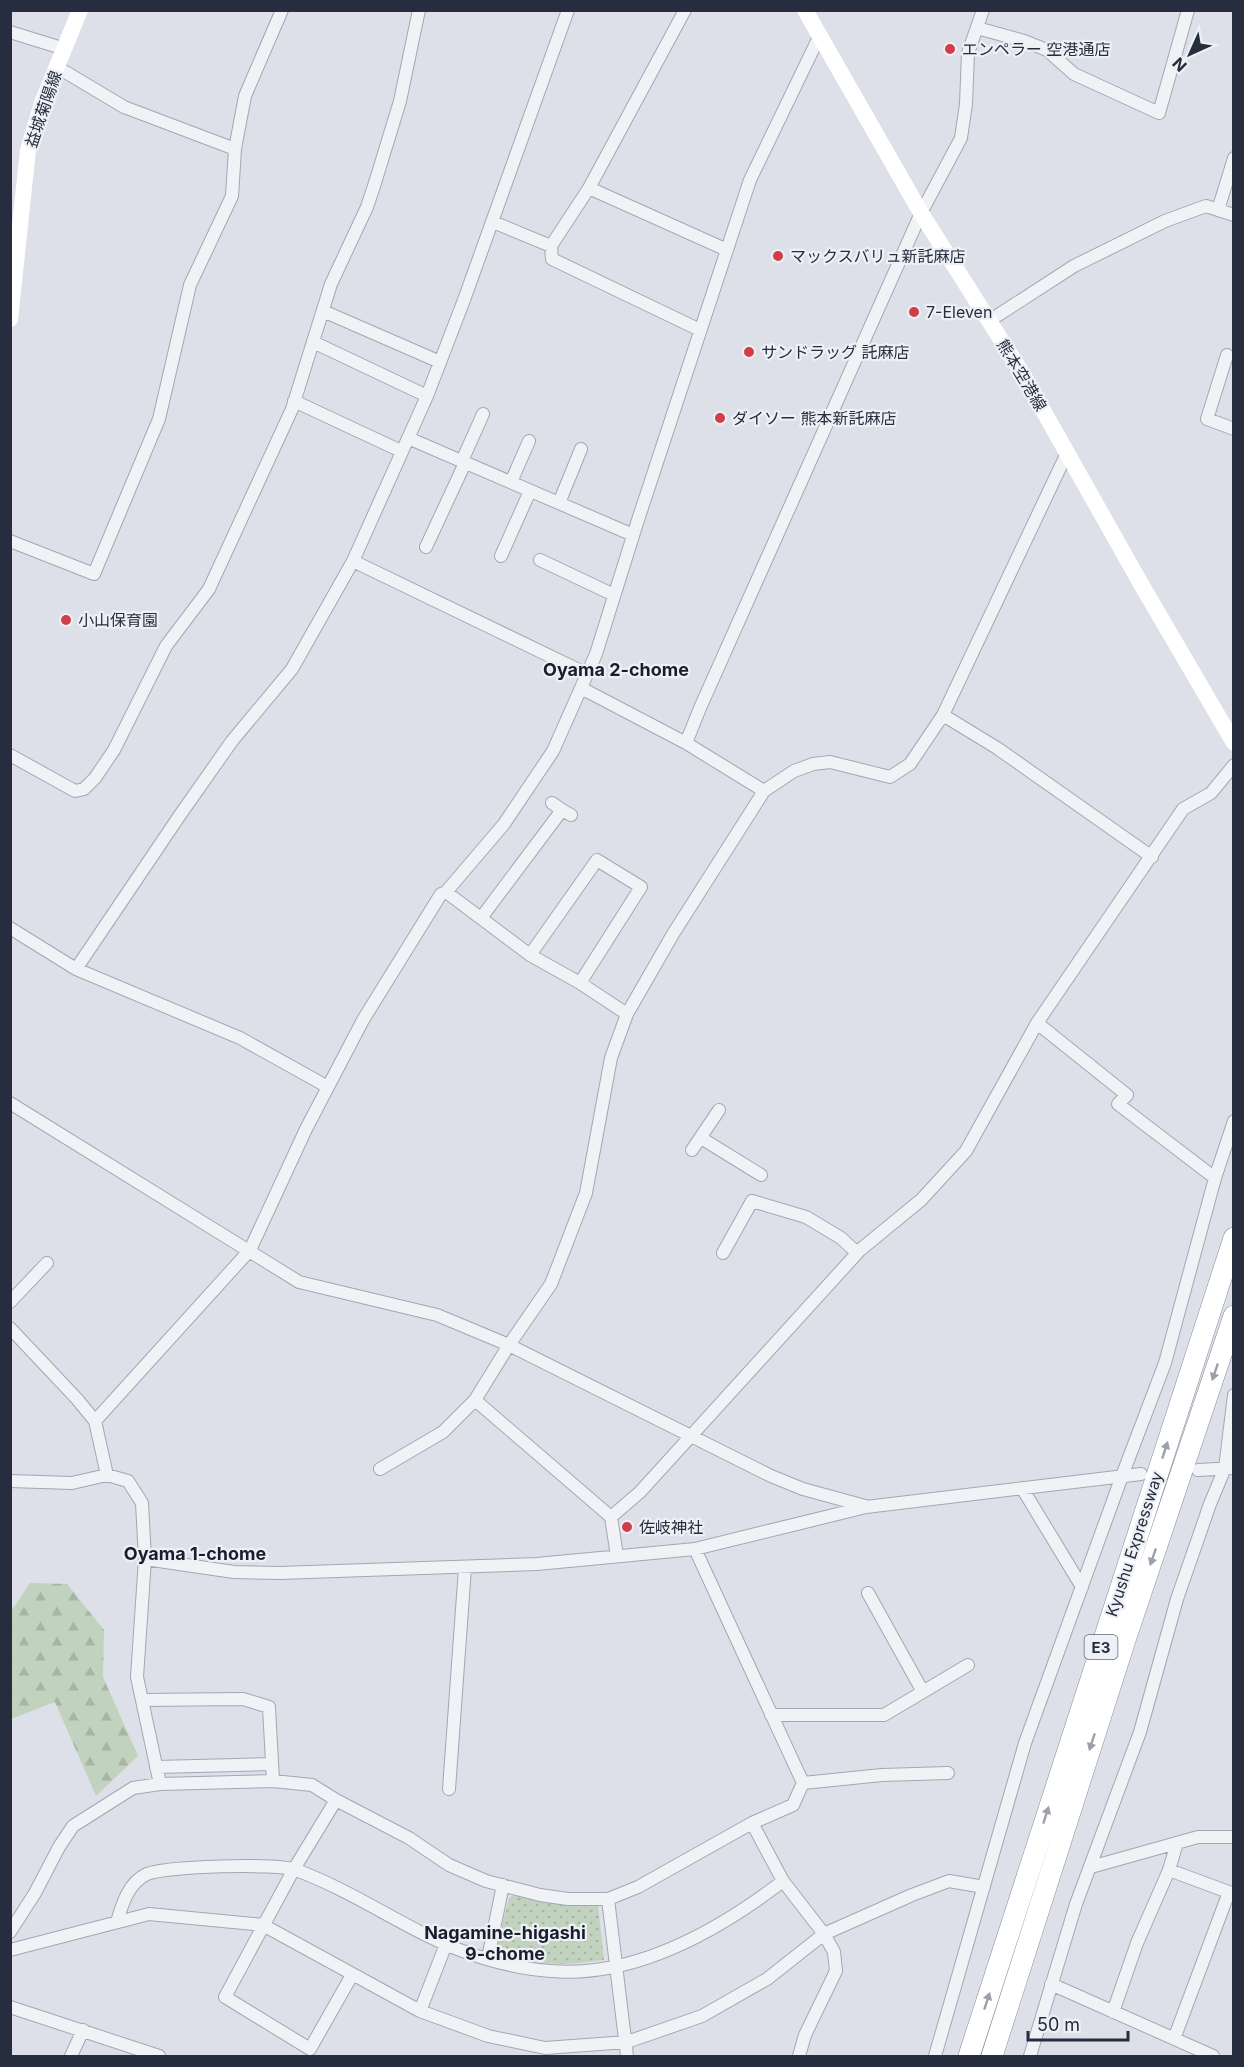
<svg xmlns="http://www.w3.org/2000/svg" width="1244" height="2067" viewBox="0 0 1244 2067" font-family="Inter,'Noto Sans JP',sans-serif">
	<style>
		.forest { fill: url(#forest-firs) }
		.park { fill: url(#park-dots) }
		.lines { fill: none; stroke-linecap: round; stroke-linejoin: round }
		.minor-casing { stroke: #a2a7b2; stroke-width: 14 }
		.motorway-casing { stroke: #848c9f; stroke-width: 22 }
		.minor { stroke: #f0f2f6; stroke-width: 12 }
		.secondary { stroke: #fff; stroke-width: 16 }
		.motorway { stroke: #fff; stroke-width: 21 }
		.oneway { fill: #9da0a9 }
		.poi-dot { fill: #d23d47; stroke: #edf0f5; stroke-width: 2 }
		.labels { text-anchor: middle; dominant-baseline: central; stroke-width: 4.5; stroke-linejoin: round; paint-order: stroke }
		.shield { fill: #edf0f5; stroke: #626876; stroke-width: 1.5 }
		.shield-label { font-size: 15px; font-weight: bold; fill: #262d3f }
		.poi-label { font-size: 16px; fill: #262d3f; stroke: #edf0f5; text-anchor: start }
		.street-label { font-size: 16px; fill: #262d3f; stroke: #edf0f5 }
		.neighbourhood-label { font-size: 18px; font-weight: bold; fill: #191e2f; stroke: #edf0f5 }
	</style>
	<defs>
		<pattern id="forest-firs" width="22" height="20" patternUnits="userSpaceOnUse" patternTransform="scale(1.5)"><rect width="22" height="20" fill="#c1d2be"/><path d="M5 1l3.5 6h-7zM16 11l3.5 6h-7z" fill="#a6b5a4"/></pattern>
		<pattern id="park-dots" width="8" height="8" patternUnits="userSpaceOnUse" patternTransform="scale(1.5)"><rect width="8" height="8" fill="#c1d2be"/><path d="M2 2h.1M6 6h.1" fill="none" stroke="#a6b5a4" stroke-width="1.8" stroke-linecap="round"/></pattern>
	</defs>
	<rect width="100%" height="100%" fill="#dde0e8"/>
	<path class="forest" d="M 30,1583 L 67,1584 L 104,1630 L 103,1677 L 138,1756 L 96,1796 L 55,1702 L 11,1719 L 11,1608 L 14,1607 Z"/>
	<path class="park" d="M 514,1895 L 556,1904 L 598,1905 L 604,1960 C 591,1961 578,1964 565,1964 C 549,1964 505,1960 496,1948 L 509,1898 Z"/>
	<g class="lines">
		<defs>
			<path id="minor" d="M 977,28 L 1024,41 L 1047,50 L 1074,74 L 1159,113 L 1188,10
				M 10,32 L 65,49
				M 235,149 L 245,96 L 282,10
				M 589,188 L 685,10
				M 1218,210 L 1234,158
				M 493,222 L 551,246 L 552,259 L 700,330
				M 551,246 L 589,188 L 727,250
				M 323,311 L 440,362
				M 989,321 L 1074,266 L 1165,221 L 1206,206 L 1234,215
				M 313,342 L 427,396
				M 1227,355 L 1207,419 L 1234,429
				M 294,401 L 401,451
				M 408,438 L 633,535
				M 462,461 L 483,414
				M 511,482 L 529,441
				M 559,503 L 581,449
				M 10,541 L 94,574 L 159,419 L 190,285 L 232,196 L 235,149 L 124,107 L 57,67
				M 426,547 L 465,463
				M 501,556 L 530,491
				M 540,560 L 614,595
				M 353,561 L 587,674
				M 581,688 L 686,743
				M 943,715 L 997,748 L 1152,857
				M 10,755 L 75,791 L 84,789 L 95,778 L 114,750 L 166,646 L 209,589 L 292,409 L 331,284 L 367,207 L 375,183 L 400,101 L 419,10
				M 764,791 L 686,743 L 700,708 L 921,213 L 961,138 L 966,104 L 968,53 L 983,10
				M 552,803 L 562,810
				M 446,892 L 530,955 L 580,983 L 627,1014
				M 481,918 L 562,810 L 571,815
				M 10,928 L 76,969 L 240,1038 L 328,1087
				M 530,955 L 597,860 L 641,887 L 580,983
				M 76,969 L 180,815 L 232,741 L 292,669 L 353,561 L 427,396 L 464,300 L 568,10
				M 1037,1023 L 1127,1095 L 1118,1104 L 1215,1178
				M 10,1103 L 299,1282 L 437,1315 L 509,1345 L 771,1476 L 803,1489 L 865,1506
				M 701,1138 L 761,1175
				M 692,1150 L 719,1110
				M 723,1253 L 752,1201 L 806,1217 L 841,1238 L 857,1253
				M 10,1302 L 47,1263
				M 10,1328 L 77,1399 L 95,1421 L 107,1475 L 128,1481 L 142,1503 L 145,1559 L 137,1677 L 160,1784
				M 95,1421 L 250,1250 L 306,1129 L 363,1020 L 441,894 L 446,892 L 504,824 L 553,751 L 596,654 L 637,523 L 750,180 L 820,35
				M 380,1469 L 443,1432 L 475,1400
				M 1198,1470 L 1234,1468
				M 10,1481 L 72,1483 L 107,1475
				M 1022,1488 L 1082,1587
				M 611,1517 L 640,1492 L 860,1250 L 921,1200 L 966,1151 L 1037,1023 L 1183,809 L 1211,793 L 1234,765
				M 617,1556 L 611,1517 L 475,1400 L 509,1345 L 551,1284 L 586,1193 L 611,1058 L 627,1014 L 673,934 L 764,791 L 794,771 L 813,764 L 830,762 L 890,777 L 910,764 L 943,715 L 1067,453
				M 145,1559 L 234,1572 L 280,1573 L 537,1564 L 695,1549 L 866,1507 L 1141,1474
				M 868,1593 L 923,1692
				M 142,1700 L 243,1699 L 269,1707 L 273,1781
				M 771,1715 L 884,1715 L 968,1665
				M 156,1767 L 272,1764
				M 803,1783 L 882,1775 L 948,1773
				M 449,1789 L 465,1568
				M 336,1800 L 294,1869 L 225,1997 L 310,2049 L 352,1975
				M 752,1823 L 783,1881 L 824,1934 L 834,1952 L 836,1971 L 805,2035 L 799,2056
				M 1091,1867 L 1198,1837 L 1234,1837
				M 1169,1870 L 1234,1894
				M 608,1899 L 627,2056
				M 117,1922 C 122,1904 129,1882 147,1874 C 166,1866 277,1863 296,1870 C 342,1887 382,1913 426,1935 C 463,1954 509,1968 551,1971 C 635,1978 719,1930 783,1881
				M 10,1932 L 35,1893 L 59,1847 L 73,1826 L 133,1788 L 160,1784 L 273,1781 L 312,1785 L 336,1800 L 409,1838 L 449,1865 L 486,1881 L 540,1895 L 568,1899 L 608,1899 L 638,1887 L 752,1823 L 793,1805 L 803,1783 L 695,1549
				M 10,1950 L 149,1914 L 263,1925 L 420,2011 L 488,2036 L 545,2048 L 627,2042 L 702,2016 L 767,1979 L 824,1934 L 912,1895 L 949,1881 L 984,1887
				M 488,1958 L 503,1885
				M 1051,1984 L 1213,2056
				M 10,2007 L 159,2056
				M 420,2011 L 446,1944
				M 1113,2012 L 1137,1943 L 1169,1870 L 1177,1843
				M 1174,2039 L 1229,1892
				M 71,2056 L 83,2030
				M 935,2056 L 1025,1743 L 1122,1476 L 1165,1363 L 1215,1178 L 1234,1121
				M 1030,2056 L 1076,1904 L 1140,1732 L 1177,1599 L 1210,1504 L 1225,1468 L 1234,1395"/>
			<path id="motorway" d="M 969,2056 L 1234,1238
				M 992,2056 L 1125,1640 L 1234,1316"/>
		</defs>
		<use href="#minor" class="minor-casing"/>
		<use href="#motorway" class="motorway-casing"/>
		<use href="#minor" class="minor"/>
		<path class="secondary" d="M 805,10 L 921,213 L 1022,373 L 1141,584 L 1234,743
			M 10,319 L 28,150 L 42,103 L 80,10"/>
		<use href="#motorway" class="motorway"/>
	</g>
	<defs><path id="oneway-solid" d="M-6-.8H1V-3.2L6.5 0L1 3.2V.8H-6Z" transform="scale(1.5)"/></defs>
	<g class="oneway">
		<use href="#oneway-solid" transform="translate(1215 1372) rotate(109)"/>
		<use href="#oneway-solid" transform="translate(1165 1450) rotate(-72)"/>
		<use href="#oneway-solid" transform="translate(1153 1557) rotate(109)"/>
		<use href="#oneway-solid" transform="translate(1092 1742) rotate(108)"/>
		<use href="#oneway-solid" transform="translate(1046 1815) rotate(-72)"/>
		<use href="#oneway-solid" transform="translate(987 2001) rotate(-72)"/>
	</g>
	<g class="poi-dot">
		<circle cx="950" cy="49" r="6"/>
		<circle cx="778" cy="256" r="6"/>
		<circle cx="914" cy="312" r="6"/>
		<circle cx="749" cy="352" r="6"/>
		<circle cx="720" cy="418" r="6"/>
		<circle cx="66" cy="620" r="6"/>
		<circle cx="627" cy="1527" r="6"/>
	</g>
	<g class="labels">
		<rect class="shield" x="1084.5" y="1635" width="33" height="24" rx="4.5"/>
		<g class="shield-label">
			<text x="1101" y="1647">E3</text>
		</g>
		<g class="poi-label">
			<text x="962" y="49">エンペラー 空港通店</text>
			<text x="790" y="256">マックスバリュ新託麻店</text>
			<text x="926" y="312">7-Eleven</text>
			<text x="761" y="352">サンドラッグ 託麻店</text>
			<text x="732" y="418">ダイソー 熊本新託麻店</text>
			<text x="78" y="620">小山保育園</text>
			<text x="639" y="1527">佐岐神社</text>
		</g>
		<g class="street-label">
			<text transform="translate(43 109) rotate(-71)">益城菊陽線</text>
			<text transform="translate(1022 375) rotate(59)">熊本空港線</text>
			<text transform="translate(1134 1544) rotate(-72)">Kyushu Expressway</text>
		</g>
		<g class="neighbourhood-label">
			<text x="616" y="669">Oyama 2-chome</text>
			<text x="195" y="1553">Oyama 1-chome</text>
			<text x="505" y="1932">Nagamine-higashi<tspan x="505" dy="21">9-chome</tspan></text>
		</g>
	</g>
	<rect width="1244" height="2067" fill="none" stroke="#262d3f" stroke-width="24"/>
	<g transform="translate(1190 54) rotate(225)" stroke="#edf0f5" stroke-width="4.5" paint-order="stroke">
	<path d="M0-4.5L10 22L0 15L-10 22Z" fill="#262d3f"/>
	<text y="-9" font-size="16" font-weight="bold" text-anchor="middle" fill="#262d3f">N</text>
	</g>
	<path d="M1028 2031v9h100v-9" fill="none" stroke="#262d3f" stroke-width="3"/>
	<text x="1037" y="2031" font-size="18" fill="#262d3f" stroke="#edf0f5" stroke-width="4.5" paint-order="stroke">50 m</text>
</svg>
